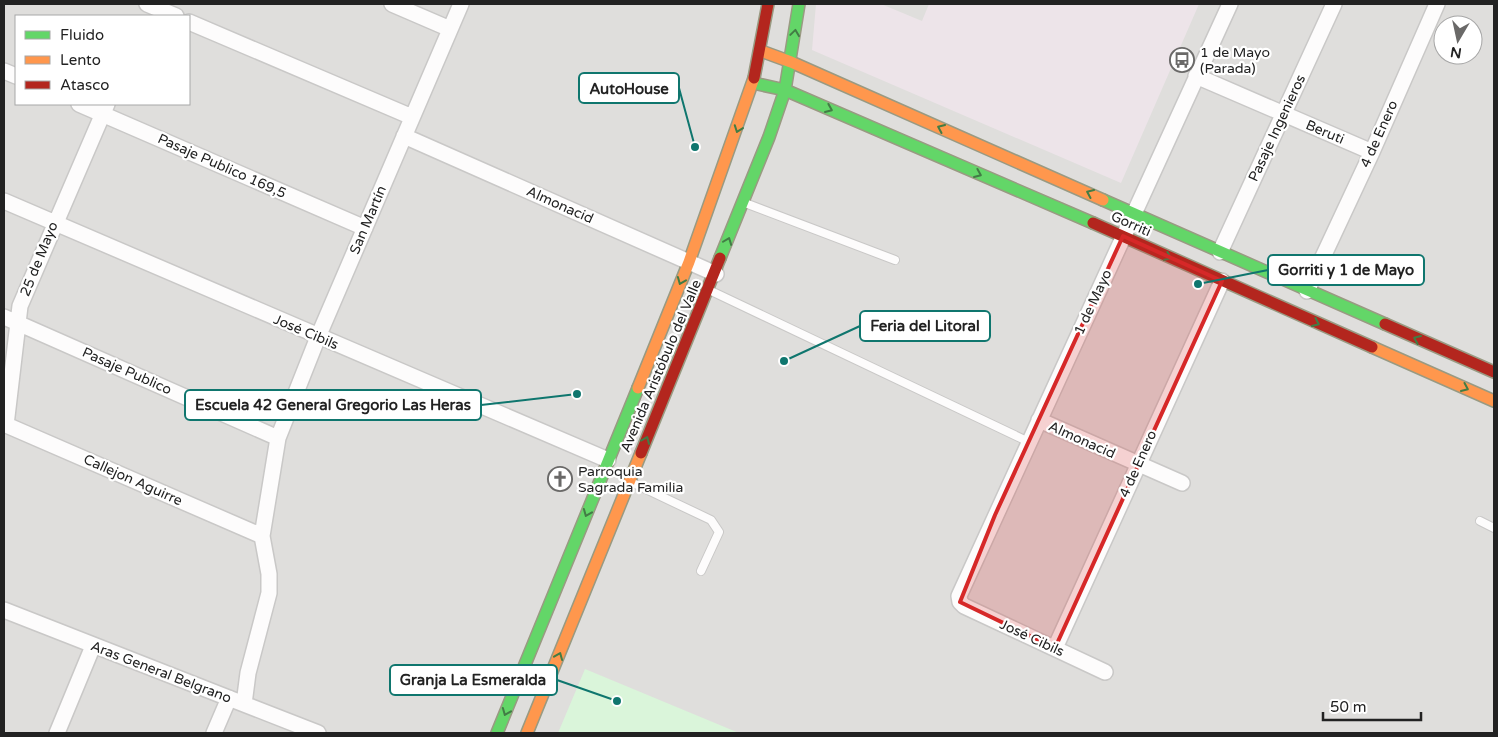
<svg xmlns="http://www.w3.org/2000/svg" width="1498" height="737" viewBox="0 0 1498 737" font-family="'Varela Round',sans-serif">
	<style>
		.residential { fill: #dfdedc; fill-rule: evenodd }
		.industrial { fill: #ede4e9 }
		.park { fill: #daf5da }
		.lines { fill: none; stroke-linecap: round; stroke-linejoin: round }
		.lane-casing { stroke: #c9c8c7; stroke-width: 10 }
		.street-casing { stroke: #c9c8c7; stroke-width: 18 }
		.fast-casing { stroke: #999a82; stroke-width: 14 }
		.slow-casing { stroke: #999a82; stroke-width: 14 }
		.jam-casing { stroke: #999a82; stroke-width: 14 }
		.lane { stroke: #fdfcfc; stroke-width: 8 }
		.street { stroke: #fdfcfc; stroke-width: 15 }
		.fast { stroke: #63d668; stroke-width: 11 }
		.slow { stroke: #ff974d; stroke-width: 11 }
		.jam { stroke: #b3261e; stroke-width: 11 }
		.oneway { stroke: #427c45 }
		.marked { fill: #d62828; fill-opacity: 0.2; stroke: #d62828; stroke-width: 4; stroke-linejoin: round }
		.labels { text-anchor: middle; dominant-baseline: central; stroke-width: 4.5; stroke-linejoin: round; paint-order: stroke }
		.poi-label { font-size: 14px; fill: #222; stroke: #fff; text-anchor: start }
		.street-label { font-size: 14px; fill: #222; stroke: #fff }
		.leader { fill: none; stroke: #0f766e; stroke-width: 2 }
		.callout-dot { fill: #0f766e; stroke: #fff; stroke-width: 2 }
		.callout { fill: #fff; stroke: #0f766e; stroke-width: 2 }
		.callout-label { font-size: 15px; text-anchor: middle; font-weight: bold; fill: #222 }
	</style>
	<rect width="100%" height="100%" fill="#f0eeeb"/>
	<path class="residential" d="M 4,4 L 1494,4 L 1494,733 L 4,733 ZM 16,16 L 189,16 L 189,104 L 16,104 ZM 1443,25 L 1473,25 L 1473,55 L 1443,55 Z"/>
	<path class="industrial" d="M 816,4 L 881,4 L 922,21 L 929,4 L 1199,4 L 1121,183 L 812,50 Z"/>
	<path class="park" d="M 585,669 L 739,733 L 558,733 Z"/>
	<g class="lines">
		<defs>
			<path id="lane" d="M 745,203 L 895,260
				M 709,290 L 1029,442
				M 631,482 L 711,520 L 719,532 L 701,571
				M 1480,521 L 1494,528"/>
			<path id="street" d="M 147,4 L 176,16
				M 392,4 L 450,29
				M 189,22 L 412,117
				M 4,71 L 16,76
				M 1196,76 L 1372,152
				M 79,104 L 365,228
				M 404,136 L 716,274
				M 4,201 L 608,460
				M 1220,252 L 1334,4
				M 1307,291 L 1372,152 L 1437,4
				M 4,317 L 278,438
				M 1039,420 L 1182,483
				M 4,424 L 262,536
				M 6,425 L 20,306 L 107,104
				M 4,610 L 318,733
				M 1055,648 L 1222,281
				M 1105,672 L 964,606 L 960,602 L 959,596 L 1230,4
				M 244,704 L 248,673 L 269,593 L 269,574 L 262,536 L 278,438 L 318,337 L 461,4
				M 57,733 L 93,646
				M 214,733 L 229,698"/>
			<path id="fast" d="M 753,83 L 785,90 L 1093,223
				M 1103,200 L 1385,324
				M 720,258 L 769,137 L 785,90 L 799,4
				M 497,733 L 638,388"/>
			<path id="slow" d="M 761,51 L 791,62 L 1103,200
				M 1372,347 L 1494,401
				M 638,388 L 689,262 L 754,78
				M 527,733 L 641,453"/>
			<path id="jam" d="M 754,78 L 768,4
				M 1093,223 L 1372,347
				M 1385,324 L 1494,372
				M 641,453 L 720,258"/>
		</defs>
		<use href="#lane" class="lane-casing"/>
		<use href="#street" class="street-casing"/>
		<use href="#fast" class="fast-casing"/>
		<use href="#slow" class="slow-casing"/>
		<use href="#jam" class="jam-casing"/>
		<use href="#lane" class="lane"/>
		<use href="#street" class="street"/>
		<use href="#fast" class="fast"/>
		<use href="#slow" class="slow"/>
		<use href="#jam" class="jam"/>
	</g>
	<defs><path id="oneway-chevron" d="M-2-3.5L2.5 0L-2 3.5" fill="none" stroke-width="1.6" stroke-linecap="round" stroke-linejoin="round" transform="scale(1.25)"/></defs>
	<g class="oneway">
		<use href="#oneway-chevron" transform="translate(795 33) rotate(-82)"/>
		<use href="#oneway-chevron" transform="translate(829 109) rotate(23)"/>
		<use href="#oneway-chevron" transform="translate(941 128) rotate(-156)"/>
		<use href="#oneway-chevron" transform="translate(738 129) rotate(110)"/>
		<use href="#oneway-chevron" transform="translate(978 174) rotate(23)"/>
		<use href="#oneway-chevron" transform="translate(1090 193) rotate(-156)"/>
		<use href="#oneway-chevron" transform="translate(728 241) rotate(-69)"/>
		<use href="#oneway-chevron" transform="translate(1168 257) rotate(24)"/>
		<use href="#oneway-chevron" transform="translate(681 281) rotate(112)"/>
		<use href="#oneway-chevron" transform="translate(1316 323) rotate(24)"/>
		<use href="#oneway-chevron" transform="translate(1417 339) rotate(-157)"/>
		<use href="#oneway-chevron" transform="translate(1465 388) rotate(24)"/>
		<use href="#oneway-chevron" transform="translate(646 440) rotate(-67)"/>
		<use href="#oneway-chevron" transform="translate(587 513) rotate(112)"/>
		<use href="#oneway-chevron" transform="translate(559 656) rotate(-68)"/>
		<use href="#oneway-chevron" transform="translate(506 712) rotate(112)"/>
	</g>
	<path class="marked" d="M 1123,236 L 1222,281 L 1055,648 L 960,602 L 995,515 Z"/>
	<defs>
		<symbol id="bus-ring" viewBox="-11 -11 22 22"><circle r="9.5" fill="#fff" stroke="#6a6968" stroke-width="1.5"/><path d="M-5-6H5V4H4V6H2V4H-2V6H-4V4H-5ZM-3.5-4V0h7V-4ZM-3.5 1.2v1.5H-2V1.2ZM2 1.2v1.5H3.5V1.2Z" fill="#6a6968"/></symbol>
		<symbol id="church-ring" viewBox="-11 -11 22 22"><circle r="9.5" fill="#fff" stroke="#6a6968" stroke-width="1.5"/><path d="M-1.2-6h2.4v3.5h3.3v2.4h-3.3V6h-2.4V-.1h-3.3v-2.4h3.3Z" fill="#6a6968"/></symbol>
	</defs>
	<g fill-rule="evenodd">
		<use href="#bus-ring" x="1168" y="46" width="28" height="28"/>
		<use href="#church-ring" x="546" y="465" width="28" height="28"/>
	</g>
	<g class="labels">
		<g class="poi-label">
			<text x="1200" y="52">1 de Mayo<tspan x="1200" dy="16">(Parada)</tspan></text>
			<text x="578" y="471">Parroquia<tspan x="578" dy="16">Sagrada Familia</tspan></text>
		</g>
		<g class="street-label">
			<text transform="translate(1277 128) rotate(-65)">Pasaje Ingenieros</text>
			<text transform="translate(1325 132) rotate(23)">Beruti</text>
			<text transform="translate(1379 134) rotate(-66)">4 de Enero</text>
			<text transform="translate(222 166) rotate(24)">Pasaje Publico 169,5</text>
			<text transform="translate(560 205) rotate(24)">Almonacid</text>
			<text transform="translate(368 220) rotate(-67)">San Martín</text>
			<text transform="translate(1131 224) rotate(24)">Gorriti</text>
			<text transform="translate(39 259) rotate(-68)">25 de Mayo</text>
			<text transform="translate(1093 302) rotate(-65)">1 de Mayo</text>
			<text transform="translate(306 332) rotate(23)">José Cibils</text>
			<text transform="translate(661 366) rotate(-67)">Avenida Aristóbulo del Valle</text>
			<text transform="translate(127 371) rotate(24)">Pasaje Publico</text>
			<text transform="translate(1082 440) rotate(24)">Almonacid</text>
			<text transform="translate(1138 464) rotate(-66)">4 de Enero</text>
			<text transform="translate(133 480) rotate(24)">Callejon Aguirre</text>
			<text transform="translate(1032 638) rotate(25)">José Cibils</text>
			<text transform="translate(161 672) rotate(21)">Aras General Belgrano</text>
		</g>
	</g>
	<path class="leader" d="M695 147L679 88M1198 284L1268 270M784 361L860 326M577 394L481 405M617 701L557 680"/>
	<g class="callout-dot">
		<circle cx="695" cy="147" r="5"/>
		<circle cx="1198" cy="284" r="5"/>
		<circle cx="784" cy="361" r="5"/>
		<circle cx="577" cy="394" r="5"/>
		<circle cx="617" cy="701" r="5"/>
	</g>
	<g class="callout">
		<rect x="579" y="73" width="100" height="30" rx="5"/>
		<rect x="1268" y="255" width="156" height="30" rx="5"/>
		<rect x="860" y="311" width="130" height="30" rx="5"/>
		<rect x="185" y="390" width="296" height="30" rx="5"/>
		<rect x="390" y="665" width="167" height="30" rx="5"/>
	</g>
	<g class="callout-label">
		<text x="629" y="94">AutoHouse</text>
		<text x="1346" y="275">Gorriti y 1 de Mayo</text>
		<text x="925" y="331">Feria del Litoral</text>
		<text x="333" y="410">Escuela 42 General Gregorio Las Heras</text>
		<text x="473" y="685">Granja La Esmeralda</text>
	</g>
	<rect width="1498" height="737" fill="none" stroke="#222222" stroke-width="10"/>
	<rect x="15" y="15" width="175" height="90" fill="#ffffff" stroke="#a7a7a7"/>
	<rect x="25" y="31" width="25" height="8" fill="#63d668" stroke="#a7a7a7"/>
	<text x="60" y="40" font-size="15" fill="#222222">Fluido</text>
	<rect x="25" y="56" width="25" height="8" fill="#ff974d" stroke="#a7a7a7"/>
	<text x="60" y="65" font-size="15" fill="#222222">Lento</text>
	<rect x="25" y="81" width="25" height="8" fill="#b3261e" stroke="#a7a7a7"/>
	<text x="60" y="90" font-size="15" fill="#222222">Atasco</text>
	<g transform="translate(1458 40) rotate(189)"><circle r="24" fill="#ffffff" stroke="#a7a7a7"/>
	<path d="M0-4L9 19L0 12L-9 19Z" fill="#6a6968"/>
	<text y="-8" font-size="14" font-weight="bold" text-anchor="middle" fill="#222222">N</text>
	</g>
	<path d="M1323 712v8h98v-8" fill="none" stroke="#222222" stroke-width="2.5"/>
	<text x="1330" y="712" font-size="15" fill="#222222" stroke="#ffffff" stroke-width="4" paint-order="stroke">50 m</text>
</svg>
